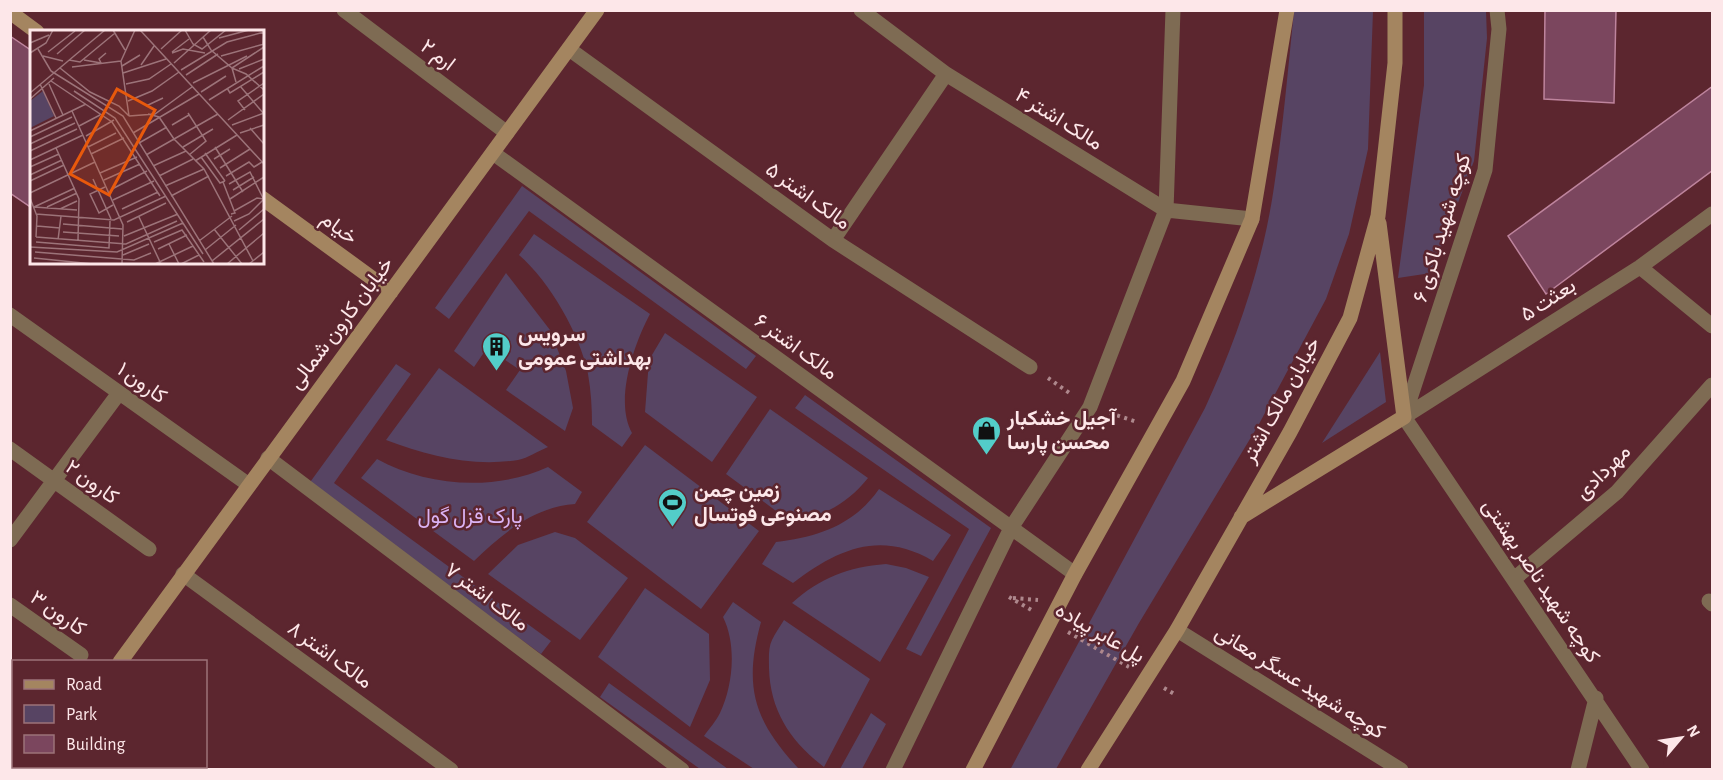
<svg xmlns="http://www.w3.org/2000/svg" width="1723" height="780" viewBox="0 0 1723 780" font-family="'Alegreya Sans',Vazirmatn,sans-serif">
	<style>
		.green { fill: #574463 }
		.building { fill: #7b465e; stroke: #be849d; stroke-width: 1.5 }
		.lines { fill: none; stroke-linecap: round; stroke-linejoin: round }
		.path { stroke: #ae888d; stroke-width: 4; stroke-dasharray: 3 4.5; stroke-linecap: butt }
		.street { stroke: #7e6b53; stroke-width: 15 }
		.secondary { stroke: #a48560; stroke-width: 15 }
		.labels { text-anchor: middle; dominant-baseline: central; stroke-width: 5; stroke-linejoin: round; paint-order: stroke }
		.street-label { font-size: 21px; fill: #fde7e9; stroke: #5c262f }
		.poi-label { font-size: 21px; font-weight: bold; fill: #fde7e9; stroke: #5c262f; text-anchor: start }
		.park-label { font-size: 21px; fill: #dbb3f4; stroke: #5c262f }
		.inset-road { fill: none; stroke: #9c7379; stroke-width: 1.5 }
		.view { fill: #e8590c; fill-opacity: 0.15; stroke: #e8590c; stroke-width: 3 }
		.inset-edge { fill: none; stroke: #fde7e9; stroke-width: 3 }
	</style>
	<rect width="100%" height="100%" fill="#5c262f"/>
	<path class="green" d="M 1294,11 L 1373,11 L 1368,149 L 1349,234 L 1326,299 L 1259,424 L 1139,623 L 1056,769 L 1010,770 L 1205,408 C 1237,339 1263,263 1274,187 C 1283,128 1288,69 1294,11 Z
		M 1424,11 L 1486,11 L 1487,38 L 1474,161 L 1431,273 L 1398,278 L 1424,85 Z
		M 522,186 L 756,356 L 746,369 L 529,211 L 449,319 L 435,308 Z
		M 534,234 L 650,314 C 634,344 614,401 632,433 L 622,447 L 592,425 C 592,408 591,391 588,374 C 580,334 550,282 519,255 Z
		M 506,273 L 550,330 L 566,371 L 573,408 L 565,431 L 506,390 L 520,370 L 487,348 L 474,367 L 454,351 Z
		M 665,333 L 757,397 L 712,462 L 645,412 L 649,360 Z
		M 1380,352 L 1386,402 L 1322,443 Z
		M 396,364 L 411,374 L 334,483 L 551,641 L 541,654 L 308,485 Z
		M 439,368 L 548,447 C 538,451 528,458 518,460 C 472,467 428,456 386,440 Z
		M 805,395 L 991,528 L 921,656 L 906,649 L 969,529 L 795,408 Z
		M 770,409 L 868,478 C 847,504 824,516 791,522 L 726,474 Z
		M 645,445 L 759,531 L 701,609 L 587,522 Z
		M 377,459 C 427,487 496,491 548,467 L 582,492 L 575,504 C 534,507 503,533 474,561 L 361,478 Z
		M 879,489 L 951,535 L 933,561 C 880,530 838,549 793,583 L 762,564 L 776,542 C 818,537 854,525 879,489 Z
		M 555,532 L 575,538 L 628,578 L 580,640 L 488,574 L 518,545 Z
		M 886,564 L 906,568 L 929,577 L 880,662 L 792,603 C 820,578 848,567 886,564 Z
		M 645,588 L 709,634 L 710,680 L 690,727 L 598,657 Z
		M 733,602 L 761,622 C 743,687 754,721 799,769 L 754,769 L 704,736 C 709,729 716,721 720,713 C 733,686 737,645 723,617 Z
		M 784,620 L 870,679 L 824,767 C 791,742 770,711 769,668 C 769,660 768,648 772,640 C 775,633 780,627 784,620 Z
		M 609,683 L 728,769 L 700,769 L 600,697 Z
		M 871,713 L 886,724 L 862,769 L 840,769 Z"/>
	<path class="building" d="M 1545,10 L 1616,10 L 1614,103 L 1544,99 Z
		M 10,36 L 32,51 L 32,208 L 10,193 Z
		M 1713,86 L 1713,170 L 1546,294 L 1508,236 Z"/>
	<g class="lines">
		<path class="path" d="M 1048,378 L 1071,394
			M 1110,413 L 1137,422
			M 1009,597 L 1033,611
			M 1013,598 L 1038,600
			M 1068,632 L 1129,667
			M 1164,688 L 1176,695
			M 112,766 L 116,770"/>
		<path class="street" d="M 344,10 L 507,133
			M 861,10 L 946,74 L 1166,210 L 1252,219
			M 569,49 L 833,240 L 1030,367
			M 493,153 L 1075,574
			M 833,240 L 946,74
			M 1640,267 L 1712,326
			M 10,315 L 249,485
			M 1404,417 L 1642,770
			M 1404,417 L 1485,170 L 1499,29 L 1497,10
			M 1404,417 L 1640,267 L 1712,214
			M 10,449 L 149,549
			M 268,458 L 682,770
			M 10,540 L 119,393
			M 183,574 L 451,770
			M 1514,579 L 1617,492 L 1712,385
			M 1709,601 L 1712,604
			M 10,605 L 81,655
			M 1177,630 L 1401,770
			M 893,770 L 1011,528 L 1090,407 L 1166,210 L 1173,10
			M 1578,770 L 1596,698"/>
		<path class="secondary" d="M 10,12 L 37,32
			M 262,198 L 391,292
			M 1241,517 L 1404,417 L 1379,223
			M 120,662 L 597,10
			M 40,770 L 42,766
			M 973,770 L 1075,574 L 1183,381 L 1252,219 L 1287,10
			M 1088,770 L 1177,630 L 1290,432 L 1350,318 L 1378,216 L 1395,63 L 1395,10"/>
	</g>
	<defs>
		<symbol id="building-pin" viewBox="-11 -11 22 30"><path d="M0 17L-7.5 6A9.5 9.5 0 1 1 7.5 6Z" fill="#53cdc9" stroke="#5c262f"/><path d="M-4-6H4V6H1V3H-1V6H-4ZM-2.5-4.3h1.7v1.8h-1.7ZM.8-4.3h1.7v1.8H.8ZM-2.5-1h1.7V.8h-1.7ZM.8-1h1.7V.8H.8Z" fill="#111"/></symbol>
		<symbol id="shop-pin" viewBox="-11 -11 22 30"><path d="M0 17L-7.5 6A9.5 9.5 0 1 1 7.5 6Z" fill="#53cdc9" stroke="#5c262f"/><path d="M-5-2.5h2.3a2.7 3.5 0 0 1 5.4 0H5L5.5 6h-11ZM-1.5-2.5h3a1.5 2.3 0 0 0-3 0Z" fill="#111"/></symbol>
		<symbol id="stadium-pin" viewBox="-11 -11 22 30"><path d="M0 17L-7.5 6A9.5 9.5 0 1 1 7.5 6Z" fill="#53cdc9" stroke="#5c262f"/><path d="M0-5a6.5 5 0 1 0 0 10a6.5 5 0 1 0 0-10ZM-3.5-1.8h7v3.6h-7Z" fill="#111"/></symbol>
	</defs>
	<g fill-rule="evenodd">
		<use href="#building-pin" x="480" y="330" width="33" height="45"/>
		<use href="#shop-pin" x="970" y="414" width="33" height="45"/>
		<use href="#stadium-pin" x="656" y="486" width="33" height="45"/>
	</g>
	<g class="labels">
		<g class="street-label">
			<text transform="translate(438 55) rotate(37)">ارم ۲</text>
			<text transform="translate(1059 119) rotate(32)">مالک اشتر ۴</text>
			<text transform="translate(808 196) rotate(36)">مالک اشتر ۵</text>
			<text transform="translate(339 228) rotate(36)">خیام</text>
			<text transform="translate(1442 228) rotate(-73)">کوچه شهید باکری ۶</text>
			<text transform="translate(1548 300) rotate(-33)">بعثت ۵</text>
			<text transform="translate(341 323) rotate(-53)">خیابان کارون شمالی</text>
			<text transform="translate(796 347) rotate(36)">مالک اشتر ۶</text>
			<text transform="translate(142 383) rotate(35)">کارون ۱</text>
			<text transform="translate(1281 400) rotate(-61)">خیابان مالک اشتر</text>
			<text transform="translate(1603 472) rotate(-45)">مهردادی</text>
			<text transform="translate(92 482) rotate(36)">کارون ۲</text>
			<text transform="translate(1541 581) rotate(56)">کوچه شهید ناصر بهشتی</text>
			<text transform="translate(487 597) rotate(37)">مالک اشتر ۷</text>
			<text transform="translate(58 613) rotate(35)">کارون ۳</text>
			<text transform="translate(1100 633) rotate(30)">پل عابر پیاده</text>
			<text transform="translate(330 655) rotate(36)">مالک اشتر ۸</text>
			<text transform="translate(1300 682) rotate(32)">کوچه شهید عسگر معانی</text>
		</g>
		<g class="poi-label">
			<text x="518" y="334">سرویس<tspan x="518" dy="24">بهداشتی عمومی</tspan></text>
			<text x="1007" y="418">آجیل خشکبار<tspan x="1007" dy="24">محسن پارسا</tspan></text>
			<text x="694" y="490">زمین چمن<tspan x="694" dy="24">مصنوعی فوتسال</tspan></text>
		</g>
		<g class="park-label">
			<text x="470" y="516">پارک قزل گول</text>
		</g>
	</g>
	<g transform="translate(30 30)">
		<rect width="234" height="234" fill="#5c262f"/>
		<path d="M 13,61 L 24,86 L 0,98 L 0,71 Z" fill="#574463"/>
		<path class="inset-road" d="M 83,0 L 95,20M 110,0 L 234,134M 155,0 L 163,14 L 172,19 L 196,0M 173,7 L 181,20 L 202,38 L 234,17M 189,8 L 219,0M 0,13 L 19,5M 8,19 L 21,41M 131,19 L 152,0M 18,22 L 45,1M 142,22 L 159,9M 0,23 L 16,13 L 23,0M 142,23 L 153,19 L 175,23M 27,24 L 55,0M 13,26 L 33,31M 191,26 L 234,14M 39,30 L 50,32 L 85,3M 54,30 L 71,33 L 69,29 L 76,23M 144,33 L 181,0M 111,35 L 124,16M 92,36 L 110,25M 42,37 L 91,31M 30,38 L 60,62 L 89,76 L 99,86M 209,39 L 234,29M 151,40 L 197,12 L 234,2 L 233,14M 21,41 L 93,86 L 184,234M 93,43 L 136,29M 156,45 L 188,24M 21,51 L 82,92 L 130,166M 206,52 L 202,38 L 216,44 L 234,60M 163,53 L 217,26M 10,54 L 26,88M 19,54 L 33,85M 96,54 L 119,49 L 141,34M 210,56 L 234,84M 197,58 L 200,63 L 234,42M 44,61 L 85,88 L 173,224M 171,62 L 196,46M 0,63 L 75,0M 0,69 L 24,48M 179,70 L 234,36M 98,71 L 122,61 L 149,42M 116,76 L 133,68M 215,80 L 208,71 L 234,53M 42,81 L 93,195 L 92,234M 158,83 L 176,111 L 159,125M 118,84 L 129,87 L 144,109 L 174,139 L 223,231M 99,86 L 91,31 L 105,0M 99,86 L 125,84 L 162,57M 198,90 L 234,64M 142,95 L 159,85M 202,95 L 234,83M 49,96 L 70,85M 220,98 L 234,114M 0,101 L 56,74M 103,103 L 169,64M 210,103 L 234,95M 56,106 L 84,90M 0,107 L 42,87M 109,113 L 137,97M 0,114 L 45,93M 58,117 L 86,103M 153,117 L 183,99M 185,117 L 213,162M 26,118 L 49,169 L 48,210M 0,121 L 47,99M 175,123 L 195,151M 61,124 L 94,108M 116,125 L 188,84M 171,127 L 190,153 L 195,151M 184,129 L 200,119M 0,130 L 53,105M 165,131 L 207,105M 123,136 L 156,121M 0,137 L 29,124M 190,138 L 220,119M 70,143 L 107,127M 0,145 L 32,130M 129,146 L 163,129M 196,146 L 219,132 L 224,137 L 232,132M 63,149 L 81,189M 74,150 L 110,134M 0,151 L 34,135M 193,152 L 205,183 L 201,184M 199,154 L 220,142 L 234,170M 135,156 L 174,139M 75,157 L 60,164 L 69,183 L 83,175M 82,159 L 117,141M 203,160 L 224,147M 0,163 L 65,132M 141,166 L 179,146M 0,168 L 7,186 L 6,207M 200,169 L 234,147M 83,170 L 124,151M 4,177 L 45,158M 4,177 L 47,180M 17,177 L 47,163M 30,179 L 47,171M 92,179 L 128,162M 204,181 L 227,168 L 234,169M 6,184 L 84,190 L 136,166M 109,187 L 131,234M 204,191 L 219,184 L 234,169M 97,192 L 136,173M 33,194 L 92,199M 7,196 L 30,198M 184,199 L 212,234M 209,200 L 234,179M 33,202 L 89,206M 94,206 L 148,184M 6,207 L 96,214 L 147,191M 28,210 L 31,186M 169,211 L 202,186M 6,212 L 79,218 L 80,191M 124,212 L 152,200 L 174,232M 139,214 L 149,234M 0,217 L 87,222 L 153,193M 128,219 L 157,205M 175,220 L 206,195M 5,222 L 104,230 L 121,223M 93,225 L 119,214M 4,228 L 63,234M 182,231 L 234,189M 125,234 L 163,216M 151,234 L 169,225M 197,234 L 234,203M 219,234 L 234,222"/>
		<path class="view" d="M 87,59 L 125,80 L 79,165 L 40,144 Z"/>
		<rect width="234" height="234" class="inset-edge"/>
	</g>
	<rect width="1723" height="780" fill="none" stroke="#fde7e9" stroke-width="24"/>
	<rect x="12" y="660" width="195" height="108" fill="#5c262f" stroke="#9c7379" stroke-width="1.5"/>
	<rect x="24" y="680" width="30" height="9" fill="#a48560" stroke="#9c7379" stroke-width="1.5"/>
	<text x="66" y="690" font-size="18" fill="#fde7e9">Road</text>
	<rect x="24" y="705" width="30" height="18" fill="#574463" stroke="#9c7379" stroke-width="1.5"/>
	<text x="66" y="720" font-size="18" fill="#fde7e9">Park</text>
	<rect x="24" y="735" width="30" height="18" fill="#7b465e" stroke="#9c7379" stroke-width="1.5"/>
	<text x="66" y="750" font-size="18" fill="#fde7e9">Building</text>
	<g transform="translate(1681 738) rotate(61)" stroke="#5c262f" stroke-width="4.5" paint-order="stroke">
	<path d="M0-4.5L10 22L0 15L-10 22Z" fill="#fde7e9"/>
	<text y="-9" font-size="16" font-weight="bold" text-anchor="middle" fill="#fde7e9">N</text>
	</g>
</svg>
